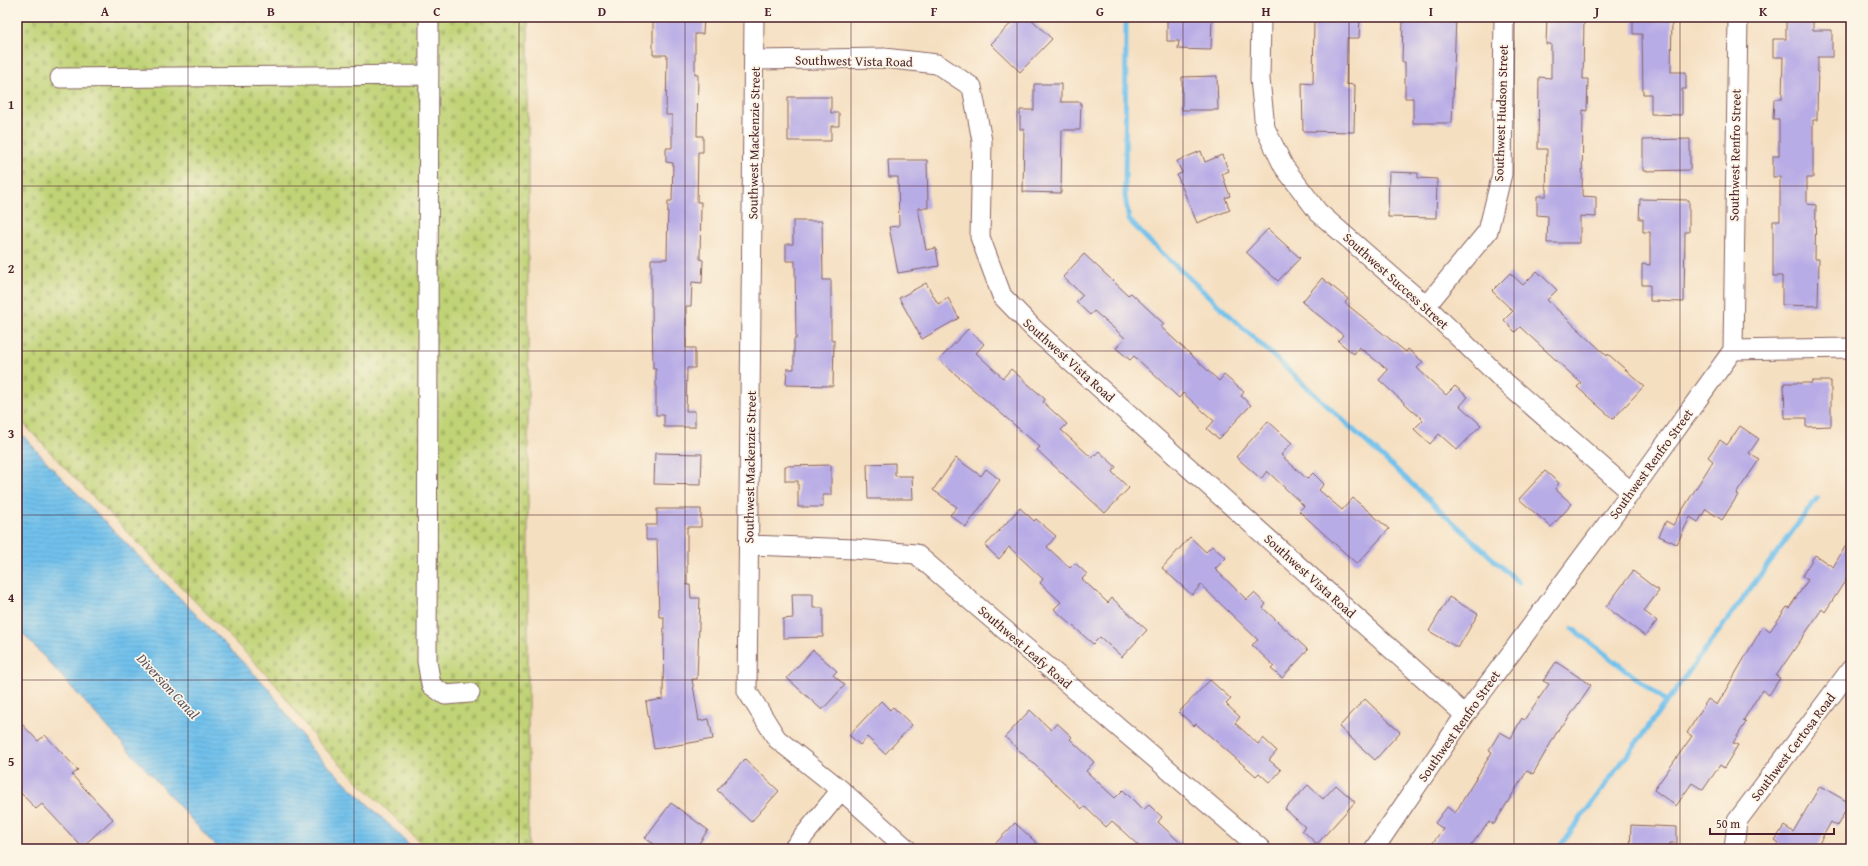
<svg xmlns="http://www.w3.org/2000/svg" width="1868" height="866" viewBox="0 0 1868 866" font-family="'Gentium Book Plus',serif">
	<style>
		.cemetery { fill: url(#cemetery-stones); stroke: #857950 }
		.water { fill: url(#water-rules); stroke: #5e708c }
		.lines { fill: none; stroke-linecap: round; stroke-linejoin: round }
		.stream { stroke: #71c1ec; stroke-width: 5 }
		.building { fill: #b8ace6 }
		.street-casing { stroke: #866260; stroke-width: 21 }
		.street { stroke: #fff; stroke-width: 19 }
		.grid { fill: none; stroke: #4a1f2b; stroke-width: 1; stroke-opacity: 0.55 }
		.labels { text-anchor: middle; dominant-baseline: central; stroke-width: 3.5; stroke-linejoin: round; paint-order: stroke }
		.street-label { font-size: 13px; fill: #4a1f2b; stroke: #fcf5e5 }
		.water-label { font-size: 14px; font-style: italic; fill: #565065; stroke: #fcf5e5 }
		.neatline { fill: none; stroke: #4a1f2b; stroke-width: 1.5 }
		.grid-label { font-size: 13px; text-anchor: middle; font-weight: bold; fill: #4a1f2b }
	</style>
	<defs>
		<pattern id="cemetery-stones" width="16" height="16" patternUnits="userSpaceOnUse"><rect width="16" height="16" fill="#c0d376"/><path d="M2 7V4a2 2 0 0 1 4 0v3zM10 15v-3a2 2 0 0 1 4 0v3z" fill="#a6b566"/></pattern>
		<pattern id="water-rules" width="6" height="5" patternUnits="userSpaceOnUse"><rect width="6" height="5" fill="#71c1ec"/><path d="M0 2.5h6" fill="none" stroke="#63a5cb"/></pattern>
	</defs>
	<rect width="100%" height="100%" fill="#fcf5e5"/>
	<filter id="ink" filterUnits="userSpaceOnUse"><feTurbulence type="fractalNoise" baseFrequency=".025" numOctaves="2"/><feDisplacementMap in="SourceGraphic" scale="8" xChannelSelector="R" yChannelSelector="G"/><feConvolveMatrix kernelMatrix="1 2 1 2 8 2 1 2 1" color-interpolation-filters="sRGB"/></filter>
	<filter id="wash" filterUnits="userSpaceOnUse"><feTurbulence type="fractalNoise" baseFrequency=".012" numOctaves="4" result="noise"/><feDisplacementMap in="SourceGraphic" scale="16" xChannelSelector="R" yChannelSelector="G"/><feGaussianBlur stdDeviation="0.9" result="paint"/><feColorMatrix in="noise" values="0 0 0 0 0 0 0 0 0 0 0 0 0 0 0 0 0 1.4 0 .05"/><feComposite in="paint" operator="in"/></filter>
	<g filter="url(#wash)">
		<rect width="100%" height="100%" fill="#f5dfc1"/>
		<path class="cemetery" d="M 17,17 L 528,17 L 528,849 L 427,849 L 318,742 L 274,682 L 62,465 L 17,416 Z"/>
		<path class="water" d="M 17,429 L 56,472 L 269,689 L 311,749 L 414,849 L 219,849 L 210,840 L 17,627 Z"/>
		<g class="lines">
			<path class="stream" d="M 1126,17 L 1125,196 L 1129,220 L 1150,242 L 1519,583
				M 1573,629 L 1667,702
				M 1558,849 L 1817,498"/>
		</g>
		<g id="blocks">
			<path class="building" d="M 653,17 L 704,17 L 703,34 L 695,34 L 695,74 L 698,74 L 697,136 L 703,136 L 703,152 L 698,152 L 697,202 L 701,202 L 700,259 L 703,260 L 702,283 L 692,282 L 691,306 L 686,306 L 686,348 L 695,348 L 695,368 L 687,368 L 686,411 L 695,411 L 695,427 L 664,427 L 664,415 L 656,415 L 656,369 L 653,369 L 652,306 L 651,306 L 651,259 L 667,259 L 668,201 L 672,201 L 673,163 L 666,162 L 666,148 L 672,148 L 672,115 L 666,115 L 667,55 L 653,55 Z
				M 1017,17 L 1029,17 L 1052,39 L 1020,72 L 991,44 Z
				M 1167,17 L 1212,17 L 1211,50 L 1178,49 L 1179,41 L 1167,41 Z
				M 1314,17 L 1360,17 L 1359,38 L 1347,38 L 1346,84 L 1355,85 L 1354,132 L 1303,131 L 1302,83 L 1313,84 Z
				M 1403,17 L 1456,17 L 1452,123 L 1413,123 L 1413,98 L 1405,98 L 1405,62 L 1402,62 Z
				M 1547,17 L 1584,17 L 1583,79 L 1588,79 L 1587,111 L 1583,110 L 1582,196 L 1596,197 L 1596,217 L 1580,216 L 1580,243 L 1547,243 L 1548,216 L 1537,215 L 1537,196 L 1546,196 L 1547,149 L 1538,149 L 1539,77 L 1551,78 L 1551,44 L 1546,44 Z
				M 1633,17 L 1672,17 L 1671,72 L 1686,72 L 1686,89 L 1682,89 L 1682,115 L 1651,114 L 1651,94 L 1643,94 L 1642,34 L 1633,34 Z
				M 1786,17 L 1813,17 L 1813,30 L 1832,30 L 1832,57 L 1818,57 L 1817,120 L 1813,120 L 1813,178 L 1807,178 L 1807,204 L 1816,205 L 1815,259 L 1819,259 L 1818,306 L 1782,305 L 1782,276 L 1773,276 L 1773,221 L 1780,221 L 1780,177 L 1773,177 L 1773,156 L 1779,156 L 1779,119 L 1773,119 L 1774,99 L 1782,99 L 1783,57 L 1773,57 L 1773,39 L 1786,39 Z
				M 1217,76 L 1218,110 L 1182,110 L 1182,77 Z
				M 1034,84 L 1061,84 L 1061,102 L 1081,102 L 1080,130 L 1062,130 L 1061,193 L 1023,192 L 1024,129 L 1020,129 L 1020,110 L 1034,110 Z
				M 788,97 L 831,97 L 831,113 L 839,113 L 839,126 L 831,126 L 831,141 L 788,141 Z
				M 1690,139 L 1690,170 L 1643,171 L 1643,140 Z
				M 1201,151 L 1205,162 L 1222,155 L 1229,171 L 1222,174 L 1230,196 L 1225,198 L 1230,210 L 1197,223 L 1177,175 L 1182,173 L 1177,161 Z
				M 888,160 L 927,160 L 928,208 L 918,208 L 926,250 L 936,248 L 939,266 L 898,273 L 889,227 L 899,226 L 898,177 L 889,177 Z
				M 1389,172 L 1418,173 L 1418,178 L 1437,179 L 1436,218 L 1388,217 Z
				M 1640,199 L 1689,200 L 1689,232 L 1685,232 L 1684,302 L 1650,301 L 1650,285 L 1642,285 L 1642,264 L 1650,265 L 1650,232 L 1643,232 L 1643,219 L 1639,219 Z
				M 793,221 L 822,221 L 823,280 L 831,280 L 831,340 L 834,340 L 833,386 L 786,385 L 787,369 L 794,369 L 794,339 L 796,339 L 795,261 L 786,261 L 786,244 L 793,244 Z
				M 1268,229 L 1300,258 L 1278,281 L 1246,252 Z
				M 1084,254 L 1128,295 L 1131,293 L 1164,324 L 1161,327 L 1219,381 L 1224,375 L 1244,392 L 1241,396 L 1251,405 L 1219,439 L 1207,429 L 1214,421 L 1183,393 L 1179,398 L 1134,356 L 1130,360 L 1116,348 L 1125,338 L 1094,311 L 1090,315 L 1076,302 L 1083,295 L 1063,277 Z
				M 1537,271 L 1557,290 L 1547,300 L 1607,356 L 1608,354 L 1644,386 L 1613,419 L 1577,387 L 1581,383 L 1520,327 L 1515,332 L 1504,320 L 1513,311 L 1492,291 L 1510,273 L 1523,285 Z
				M 1322,278 L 1348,299 L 1345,303 L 1406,352 L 1408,349 L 1423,362 L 1417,368 L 1446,395 L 1455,386 L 1468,397 L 1460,406 L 1481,425 L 1457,450 L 1439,434 L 1430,444 L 1414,429 L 1423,420 L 1379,380 L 1388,370 L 1359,347 L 1354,354 L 1338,341 L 1343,335 L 1302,302 Z
				M 926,283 L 938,304 L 948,298 L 959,318 L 922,339 L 899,298 Z
				M 968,329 L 984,344 L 976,353 L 1003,378 L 1011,369 L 1045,399 L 1043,402 L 1067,424 L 1061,430 L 1092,458 L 1099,451 L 1116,467 L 1112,472 L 1129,488 L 1105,513 L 1037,450 L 1040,447 L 939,360 Z
				M 1812,381 L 1831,381 L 1831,426 L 1806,427 L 1806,418 L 1785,418 L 1784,383 L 1812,383 Z
				M 1268,421 L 1292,443 L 1281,455 L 1307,479 L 1313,473 L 1324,484 L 1319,490 L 1342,510 L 1353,498 L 1389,529 L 1357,564 L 1299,511 L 1304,506 L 1267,471 L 1261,479 L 1236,457 Z
				M 1740,426 L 1759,439 L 1749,453 L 1759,460 L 1736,494 L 1738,495 L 1722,520 L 1706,509 L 1698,522 L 1690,517 L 1677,544 L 1659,536 L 1666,521 L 1673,525 L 1713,461 L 1708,457 L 1720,440 L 1727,445 Z
				M 655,453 L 702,454 L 701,485 L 654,484 Z
				M 956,458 L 981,476 L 986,469 L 1000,480 L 966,527 L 950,515 L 957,507 L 933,490 Z
				M 895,463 L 895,476 L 912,476 L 913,499 L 868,499 L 867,464 Z
				M 831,465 L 831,495 L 823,495 L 823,507 L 798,507 L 798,481 L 785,481 L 785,466 Z
				M 1545,471 L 1559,483 L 1555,489 L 1572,504 L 1551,527 L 1519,499 Z
				M 1020,508 L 1034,521 L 1036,519 L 1056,536 L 1047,547 L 1070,568 L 1075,563 L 1087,574 L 1082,579 L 1108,603 L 1112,598 L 1147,630 L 1122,657 L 1100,637 L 1093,644 L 1054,609 L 1061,602 L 1040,583 L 1043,579 L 1009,547 L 999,559 L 985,546 Z
				M 657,509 L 701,509 L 701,527 L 687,527 L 687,585 L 690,585 L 691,598 L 700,598 L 697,679 L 692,679 L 699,721 L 709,719 L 713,739 L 654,749 L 646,702 L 663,699 L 664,617 L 659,617 L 657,540 L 646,540 L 646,525 L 657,525 Z
				M 1190,537 L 1206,552 L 1212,546 L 1226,558 L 1215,569 L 1247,600 L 1254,593 L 1266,604 L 1263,608 L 1308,650 L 1282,678 L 1271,669 L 1274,666 L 1252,645 L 1258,640 L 1201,585 L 1192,595 L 1162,568 Z
				M 1851,537 L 1851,572 L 1825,612 L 1822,609 L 1776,676 L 1780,678 L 1769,695 L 1762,690 L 1743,721 L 1746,722 L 1733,743 L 1738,745 L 1724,768 L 1720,765 L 1703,790 L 1692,783 L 1676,806 L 1654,790 L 1692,736 L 1687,733 L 1708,699 L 1717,705 L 1763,626 L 1770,631 L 1787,607 L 1789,608 L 1808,580 L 1802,576 L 1815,555 L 1833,567 Z
				M 1633,571 L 1659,591 L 1644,611 L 1657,621 L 1645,636 L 1606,607 Z
				M 792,594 L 813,594 L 813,608 L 823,608 L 823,637 L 783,638 L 783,619 L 793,618 Z
				M 1449,597 L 1478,614 L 1458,648 L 1429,631 Z
				M 813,650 L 837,671 L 833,675 L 845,685 L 822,710 L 787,678 Z
				M 1556,662 L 1591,685 L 1563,726 L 1561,725 L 1533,774 L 1527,771 L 1494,824 L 1489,822 L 1468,849 L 1428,849 L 1443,829 L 1435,823 L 1447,807 L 1455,813 L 1492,752 L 1489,750 L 1500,732 L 1511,738 L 1522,718 L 1524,720 L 1549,684 L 1543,681 Z
				M 1210,680 L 1231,699 L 1226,704 L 1240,717 L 1235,723 L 1258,744 L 1263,738 L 1277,751 L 1269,760 L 1281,770 L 1270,783 L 1259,773 L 1256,776 L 1217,742 L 1196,724 L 1194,726 L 1179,712 Z
				M 1365,699 L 1400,732 L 1375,760 L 1339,727 Z
				M 881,701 L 890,710 L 893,707 L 912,725 L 885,754 L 867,737 L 860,745 L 849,735 Z
				M 1030,710 L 1051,730 L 1057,723 L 1072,737 L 1070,739 L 1094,762 L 1086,771 L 1115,798 L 1123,790 L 1143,810 L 1149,805 L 1162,817 L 1158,822 L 1187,849 L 1142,849 L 1112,821 L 1106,827 L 1085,807 L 1082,809 L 1005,737 Z
				M 17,719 L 38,741 L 45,735 L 78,770 L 72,775 L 113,819 L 82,847 L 42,804 L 36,809 L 17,789 Z
				M 745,759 L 779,791 L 751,822 L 717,790 Z
				M 1308,785 L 1323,799 L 1336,785 L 1355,802 L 1317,844 L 1302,830 L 1305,827 L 1285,809 Z
				M 1820,786 L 1850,803 L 1837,826 L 1831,822 L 1816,849 L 1775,849 L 1779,843 L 1775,840 L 1784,826 L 1793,832 Z
				M 671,803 L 708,830 L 695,849 L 661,849 L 645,838 Z
				M 1015,823 L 1043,849 L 990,849 Z
				M 1631,825 L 1677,827 L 1677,843 L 1670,843 L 1670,849 L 1630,849 Z"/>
		</g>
	</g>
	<g filter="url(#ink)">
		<use href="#blocks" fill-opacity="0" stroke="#866260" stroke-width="1"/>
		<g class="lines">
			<defs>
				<path id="street" d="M 429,17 L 427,661 L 431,685 L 445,695 L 470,693
					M 754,17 L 747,691 L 777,739 L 841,790 L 907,849
					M 1261,17 L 1260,79 L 1265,128 L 1284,167 L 1318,212 L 1426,306 L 1507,384 L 1631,492
					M 755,60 L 884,58 L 937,64 L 972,87 L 982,141 L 980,237 L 1002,296 L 1034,329 L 1465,715
					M 60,78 L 429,75
					M 1426,306 L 1488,231 L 1502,174 L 1504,17
					M 1733,350 L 1851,348
					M 749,545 L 854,549 L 916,554 L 1261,849
					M 793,849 L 841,790
					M 1374,849 L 1465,715 L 1631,492 L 1733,350 L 1738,17
					M 1734,849 L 1737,821 L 1851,669"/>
			</defs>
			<use href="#street" class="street-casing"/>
			<use href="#street" class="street"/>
		</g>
	</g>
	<path class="grid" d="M 188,17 L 188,849M 354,17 L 354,849M 519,17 L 519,849M 685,17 L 685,849M 851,17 L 851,849M 1017,17 L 1017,849M 1183,17 L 1183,849M 1349,17 L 1349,849M 1514,17 L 1514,849M 1680,17 L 1680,849M 17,186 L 1851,186M 17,351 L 1851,351M 17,515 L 1851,515M 17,680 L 1851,680"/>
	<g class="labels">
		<g class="street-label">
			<text transform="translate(854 61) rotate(1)">Southwest Vista Road</text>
			<text transform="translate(1501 113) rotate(-88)">Southwest Hudson Street</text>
			<text transform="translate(754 143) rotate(-89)">Southwest Mackenzie Street</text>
			<text transform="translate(1735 155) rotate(-89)">Southwest Renfro Street</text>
			<text transform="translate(1396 281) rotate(42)">Southwest Success Street</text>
			<text transform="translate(1069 360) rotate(42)">Southwest Vista Road</text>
			<text transform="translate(1651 464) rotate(-54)">Southwest Renfro Street</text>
			<text transform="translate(750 467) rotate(-89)">Southwest Mackenzie Street</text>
			<text transform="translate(1310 576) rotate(42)">Southwest Vista Road</text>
			<text transform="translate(1025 647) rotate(41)">Southwest Leafy Road</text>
			<text transform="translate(1459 726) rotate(-55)">Southwest Renfro Street</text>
			<text transform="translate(1793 747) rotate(-53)">Southwest Certosa Road</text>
		</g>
		<g class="water-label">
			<text transform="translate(168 686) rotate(47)">Diversion Canal</text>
		</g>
	</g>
	<rect width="1868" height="866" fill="none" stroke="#fcf5e5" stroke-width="44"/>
	<path d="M1710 828v6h124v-6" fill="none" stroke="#4a1f2b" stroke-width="2"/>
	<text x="1716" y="828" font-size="12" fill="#4a1f2b" stroke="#fcf5e5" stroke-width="3" paint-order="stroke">50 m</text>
	<rect x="22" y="22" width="1824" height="822" class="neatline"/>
	<g class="grid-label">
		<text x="105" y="16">A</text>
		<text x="271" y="16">B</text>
		<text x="437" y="16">C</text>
		<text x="602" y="16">D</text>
		<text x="768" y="16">E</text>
		<text x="934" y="16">F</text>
		<text x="1100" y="16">G</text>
		<text x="1266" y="16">H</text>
		<text x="1431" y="16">I</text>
		<text x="1597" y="16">J</text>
		<text x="1763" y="16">K</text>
		<text x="11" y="109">1</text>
		<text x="11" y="273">2</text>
		<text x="11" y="438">3</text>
		<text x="11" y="602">4</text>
		<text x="11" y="766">5</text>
	</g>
</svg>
